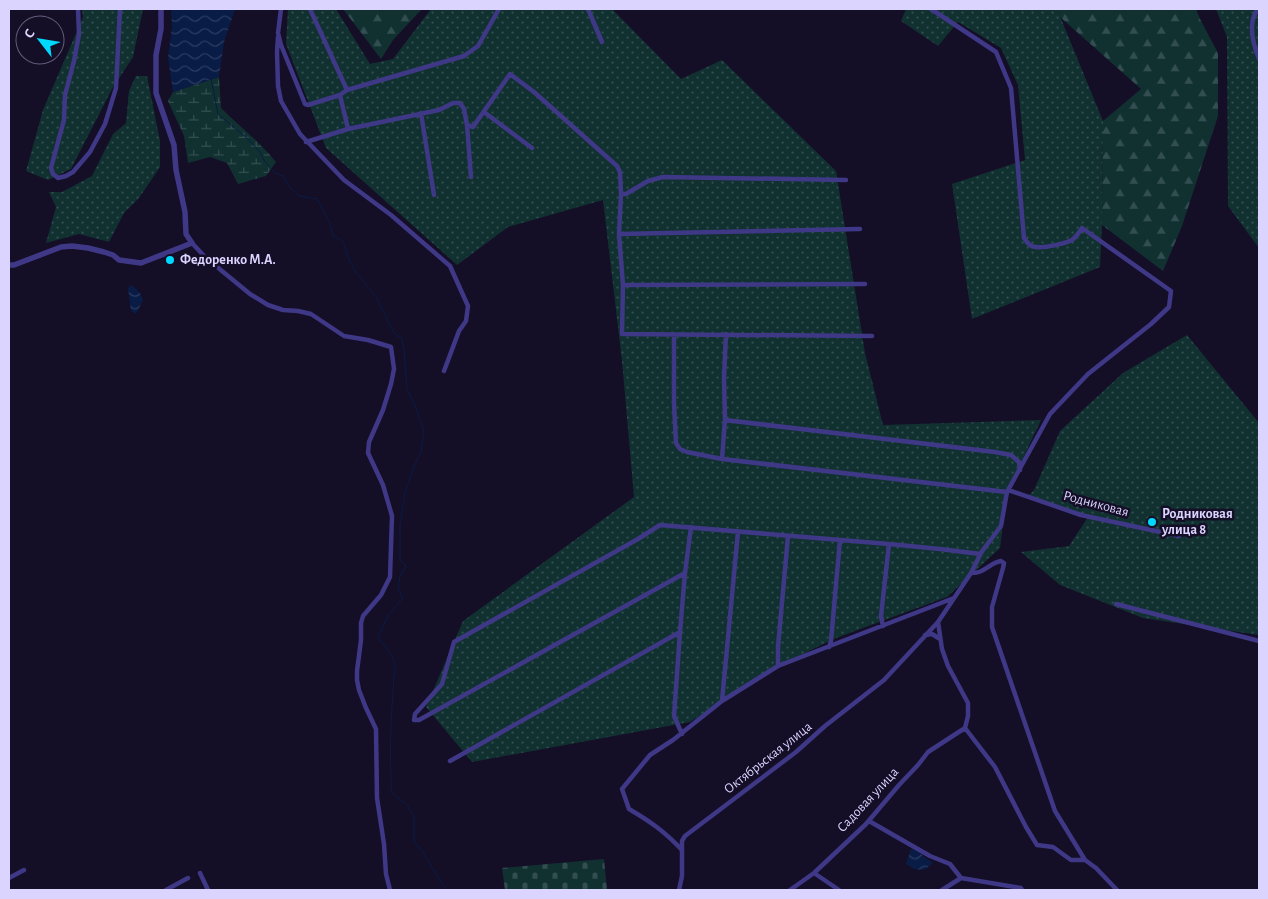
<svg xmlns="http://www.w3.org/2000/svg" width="1268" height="899" viewBox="0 0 1268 899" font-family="'Alegreya Sans',sans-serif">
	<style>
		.grass { fill: url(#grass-dots) }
		.forest { fill: url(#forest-firs) }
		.wetland { fill: url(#wetland-marsh) }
		.cemetery { fill: url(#cemetery-stones) }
		.water { fill: url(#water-waves) }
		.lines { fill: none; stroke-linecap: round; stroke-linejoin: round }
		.stream { stroke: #081c46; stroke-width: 1 }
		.minor { stroke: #3f3887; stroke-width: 4.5 }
		.tertiary { stroke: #3f3887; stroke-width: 5.5 }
		.poi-dot { fill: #00d9ff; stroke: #140e27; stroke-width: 2 }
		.labels { text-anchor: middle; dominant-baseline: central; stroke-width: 5; stroke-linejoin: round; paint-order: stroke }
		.poi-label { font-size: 14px; font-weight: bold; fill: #dbd4ff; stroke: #140e27; text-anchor: start }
		.street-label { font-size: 14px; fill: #dbd4ff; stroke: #140e27 }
	</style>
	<defs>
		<pattern id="grass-dots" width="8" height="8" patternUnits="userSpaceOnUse" patternTransform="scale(1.25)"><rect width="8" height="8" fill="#113131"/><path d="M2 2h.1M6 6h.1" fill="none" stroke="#334e50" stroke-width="1.8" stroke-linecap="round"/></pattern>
		<pattern id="forest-firs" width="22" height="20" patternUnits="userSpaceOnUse" patternTransform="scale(1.25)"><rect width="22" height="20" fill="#113131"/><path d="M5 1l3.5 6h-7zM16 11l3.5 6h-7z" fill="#334e50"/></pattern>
		<pattern id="wetland-marsh" width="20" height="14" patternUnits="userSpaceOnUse" patternTransform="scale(1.25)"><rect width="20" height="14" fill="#113131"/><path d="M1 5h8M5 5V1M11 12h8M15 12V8" fill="none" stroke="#334e50"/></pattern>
		<pattern id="cemetery-stones" width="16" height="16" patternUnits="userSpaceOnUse" patternTransform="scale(1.25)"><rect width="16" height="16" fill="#113131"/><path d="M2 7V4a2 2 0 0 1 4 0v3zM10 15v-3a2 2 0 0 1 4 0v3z" fill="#334e50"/></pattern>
		<pattern id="water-waves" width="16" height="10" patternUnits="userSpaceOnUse" patternTransform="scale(1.25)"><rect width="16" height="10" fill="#081c46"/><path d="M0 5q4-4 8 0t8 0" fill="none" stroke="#2b3c62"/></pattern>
	</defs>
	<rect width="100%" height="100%" fill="#140e27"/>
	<path class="grass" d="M 82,9 L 143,9 L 133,57 L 112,89 L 71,169 L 48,180 L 26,171 L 43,110 L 83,17 Z
		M 288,9 L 336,9 L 370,64 L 393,59 L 431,9 L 612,9 L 681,79 L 722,60 L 836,171 L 865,353 L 883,425 L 1041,420 L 1007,492 L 1000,548 L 947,597 L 836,638 L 778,666 L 690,722 L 472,762 L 426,707 L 463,621 L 634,497 L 622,361 L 603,200 L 508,227 L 457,265 L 326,148 L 286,44 Z
		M 906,9 L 1057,9 L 1103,121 L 1102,225 L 1100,267 L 972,319 L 952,184 L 1025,160 L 1018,85 L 1001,48 L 958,22 L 938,46 L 901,21 Z
		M 1216,9 L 1259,9 L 1259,248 L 1228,206 L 1227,37 Z
		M 136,76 L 147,76 L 160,141 L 160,167 L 139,198 L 124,213 L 109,242 L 79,234 L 46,243 L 56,207 L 49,192 L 62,192 L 92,176 L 113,134 L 126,123 L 129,91 Z
		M 1187,335 L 1259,423 L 1259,635 L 1143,618 L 1060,585 L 1021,552 L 1069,546 L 1088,517 L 1028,496 L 1034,490 L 1060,431 L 1123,373 Z"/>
	<path class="forest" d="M 343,9 L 421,9 L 421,10 L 393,40 L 381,59 Z
		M 1057,9 L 1196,9 L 1200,19 L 1218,53 L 1218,116 L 1182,226 L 1163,271 L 1102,225 L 1103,121 L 1141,89 L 1060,17 Z"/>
	<path class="wetland" d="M 219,77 L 221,108 C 239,126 260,142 276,162 L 266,176 L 238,184 L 227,163 L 210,157 L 188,163 L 184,136 L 168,101 L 173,92 Z"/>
	<path class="cemetery" d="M 604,859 L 607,890 L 505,890 L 502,868 Z"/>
	<path class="water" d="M 171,9 L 235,9 L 224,42 L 219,77 L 173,92 L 168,58 L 172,27 Z
		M 132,285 L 140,293 L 143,300 L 136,314 L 131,311 L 128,288 Z
		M 911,849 C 919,850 924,858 932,862 L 932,864 L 924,870 L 914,869 L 906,864 Z"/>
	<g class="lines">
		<path class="stream" d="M 211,78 L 218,114 L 248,139 L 260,152 L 265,162 L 275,173 L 283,176 L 288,185 L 299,196 L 317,199 L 330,223 L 333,236 L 343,241 L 348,257 L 355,271 L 376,297 L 394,333 L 402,339 L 404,349 L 407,389 L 416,408 L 423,428 L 423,437 L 421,452 L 415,464 L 405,492 L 400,525 L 400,560 L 406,566 L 400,576 L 398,589 L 403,598 L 389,614 L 378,637 C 387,650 399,660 394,676 C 391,717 389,753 392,793 L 407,805 L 414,817 L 414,841 L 424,854 L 446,890"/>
		<path class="minor" d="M 78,9 L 79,34 L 74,61 L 65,95 L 64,120 L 51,168 L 53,174 L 58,178 L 66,176 L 73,172 L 90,152 L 105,124 L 116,88 L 120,9
			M 281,9 L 278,33 L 281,45 L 305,104 L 308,105 L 340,95 L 348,129 L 439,110 L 453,103 L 460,103 L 464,109 L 467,125 L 473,127 L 510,74 L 534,92 L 617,166 L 620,172 L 621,194
			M 310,9 L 347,90
			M 588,9 L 602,42
			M 931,9 L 996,52 L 1011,88 L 1024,238 C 1027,243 1031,247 1036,247 C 1045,248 1064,244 1072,240 C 1076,237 1079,233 1082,228 L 1171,291 L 1169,307 L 1151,324 L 1088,374 L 1050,414 L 1007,492
			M 1258,9 C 1247,23 1253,44 1259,59
			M 278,37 L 277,52 L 278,86 L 281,101 L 300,134 L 344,180 L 391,215 L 450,266 L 468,306 L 466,321 L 459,331 L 444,371
			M 340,95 L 347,90 L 464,56 L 478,46 L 499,9
			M 484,112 L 532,148
			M 421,113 L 434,195
			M 467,125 L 471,177
			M 306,142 L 348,129
			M 846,180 L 663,177 L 648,181 L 626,194 L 621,194 L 619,234 L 623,285 L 622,334 L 872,336
			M 619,234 L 860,229
			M 192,243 L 205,257 L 250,294 L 268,305 L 283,310 L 298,311 L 311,314 L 344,336 L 368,340 L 391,347 L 394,369 L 391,384 L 383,410 L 369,442 L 368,453 L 383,485 L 392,516 L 390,577 L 381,595 L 363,616 L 361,623 L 361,640 L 357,671 L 357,680 L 359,690 L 366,708 L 376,729 L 377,798 L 384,844 L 386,874 L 390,890
			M 623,285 L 865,284
			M 725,420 L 995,452 L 1011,455 L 1019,462 L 1020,470
			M 722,459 L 725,420 L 724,377 L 726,334
			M 1008,490 L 1081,515 L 1179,536
			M 685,573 L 691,527
			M 971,573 C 984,574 989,563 1001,561 L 1004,563 L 1003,568 L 992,607 L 992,627 L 1055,811 L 1085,860
			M 1116,604 L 1259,641
			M 938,622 L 942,649 L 948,666 L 968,703 L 968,716 L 965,728
			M 883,626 L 881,616 L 889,544
			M 680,632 L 674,716 L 682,734
			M 925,635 L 932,634 L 940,639
			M 829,647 L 831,641 L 840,540
			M 778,666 L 778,647 L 788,536
			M 722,701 L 738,532
			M 965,728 L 995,767 L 1026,827 L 1037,845 L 1053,847 L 1071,860 L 1085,860 L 1096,868 L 1117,890
			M 450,761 L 680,632 L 685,573 L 419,720 L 414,720 L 415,714 L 442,684 L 454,642 L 638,539 L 660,525 L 889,544 L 940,549 L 980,554 L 1001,526 L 1007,492 L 722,459 L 687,452 L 680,449 L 676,443 L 674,403 L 674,335
			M 869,821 L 930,856 L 950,864 L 961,878 L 1021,888 L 1022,890
			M 682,850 C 664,831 651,822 629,809 L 622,789 L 650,755 L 673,740 L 722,701 L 778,666 L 954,598
			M 200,873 L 208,890
			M 814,873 L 839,890
			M 9,878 L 24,870
			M 166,890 L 188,878
			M 679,890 L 682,876 L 682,841 L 685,836 L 796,752 L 825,726 L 884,680 L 938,622 L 971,573 L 981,553
			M 790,890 L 814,873 L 866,824 L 899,785 L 918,765 L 928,752 L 965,728
			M 942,890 L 961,878"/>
		<path class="tertiary" d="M 9,265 L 14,265 L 61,247 L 72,246 L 88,248 L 104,252 L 113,255 L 119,260 L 141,263 L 192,243 L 186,234 L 185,212 L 176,170 L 174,145 L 156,93 L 156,55 L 161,29 L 161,9"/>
	</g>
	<g class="poi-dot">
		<circle cx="170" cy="260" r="5"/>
		<circle cx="1152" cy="522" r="5"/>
	</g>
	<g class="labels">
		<g class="poi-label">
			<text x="180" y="260">Федоренко М.А.</text>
			<text x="1162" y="514">Родниковая<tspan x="1162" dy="16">улица 8</tspan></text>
		</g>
		<g class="street-label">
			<text transform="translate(1096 504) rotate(15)">Родниковая</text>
			<text transform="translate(768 758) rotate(-38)">Октябрьская улица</text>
			<text transform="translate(868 800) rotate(-47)">Садовая улица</text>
		</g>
	</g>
	<rect width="1268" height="899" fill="none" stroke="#dbd4ff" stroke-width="20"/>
	<g transform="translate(40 40) rotate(301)"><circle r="24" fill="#140e27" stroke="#645d7d"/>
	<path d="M0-4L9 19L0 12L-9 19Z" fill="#00d9ff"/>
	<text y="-8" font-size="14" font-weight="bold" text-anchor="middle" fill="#dbd4ff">С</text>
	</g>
</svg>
